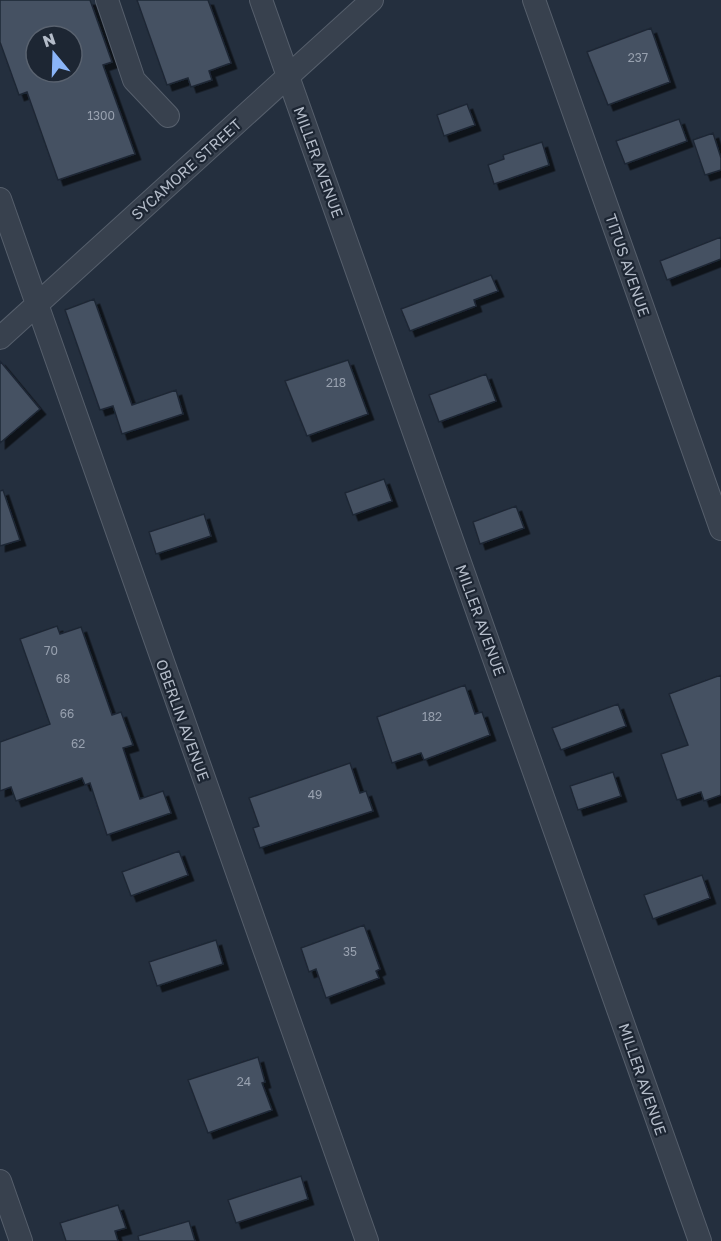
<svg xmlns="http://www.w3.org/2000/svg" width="721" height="1241" viewBox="0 0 721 1241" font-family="'Golos Text',sans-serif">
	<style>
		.building { fill: #455162; stroke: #1f2835; stroke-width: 1.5; fill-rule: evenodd; filter: url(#shadow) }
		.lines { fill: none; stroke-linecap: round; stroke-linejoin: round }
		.minor-casing { stroke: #565f6c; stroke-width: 24 }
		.minor { stroke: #38414e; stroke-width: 22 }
		.labels { text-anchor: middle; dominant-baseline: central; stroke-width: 4.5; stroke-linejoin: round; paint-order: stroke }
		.number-label { font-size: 12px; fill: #98a1af }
		.street-label { font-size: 15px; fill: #b4bcc9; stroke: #1d2633 }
	</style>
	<defs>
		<filter id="shadow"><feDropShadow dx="5.5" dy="5.5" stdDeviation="0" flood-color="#0009"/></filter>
	</defs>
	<rect width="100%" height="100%" fill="#242f3e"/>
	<path class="building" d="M 0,0 L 90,0 L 112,62 L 103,65 L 135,154 L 58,180 L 27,92 L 19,95 L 0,42 ZM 36,36 L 72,36 L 72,72 L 36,72 Z
		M 137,0 L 208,0 L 231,63 L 209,71 L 212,80 L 191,87 L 188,78 L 167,85 Z
		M 651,28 L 670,82 L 608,105 L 587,52 Z
		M 467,104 L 475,125 L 444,136 L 437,115 Z
		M 679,119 L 687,141 L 625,164 L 616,141 Z
		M 713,133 L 721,158 L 721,170 L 705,175 L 693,140 Z
		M 542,142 L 549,165 L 494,184 L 488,165 L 504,159 L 503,155 Z
		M 721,237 L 721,259 L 667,280 L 660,261 Z
		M 491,275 L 498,291 L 474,300 L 476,306 L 410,331 L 401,309 Z
		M 94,299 L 132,405 L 176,390 L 183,414 L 122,434 L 113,406 L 100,410 L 65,310 Z
		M 348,360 L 368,414 L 307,436 L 285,381 Z
		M 0,361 L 40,409 L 0,443 Z
		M 486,374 L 496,401 L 439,422 L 429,395 Z
		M 384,479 L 392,501 L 353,515 L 345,493 Z
		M 3,490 L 20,540 L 0,546 L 0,491 Z
		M 516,506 L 524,528 L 480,544 L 473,522 Z
		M 204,514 L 211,536 L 156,554 L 149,532 Z
		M 57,626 L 60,634 L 81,627 L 112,715 L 121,712 L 133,745 L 123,748 L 140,799 L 163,791 L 171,813 L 107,835 L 90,783 L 85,785 L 82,778 L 16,801 L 11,787 L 0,791 L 0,742 L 50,724 L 20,639 Z
		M 721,675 L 721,795 L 704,801 L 701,792 L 677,800 L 661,754 L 688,745 L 669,694 Z
		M 465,685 L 475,714 L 482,712 L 490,735 L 424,760 L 421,753 L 392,763 L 377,717 Z
		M 618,704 L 626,726 L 561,750 L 552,728 Z
		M 350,763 L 360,793 L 366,791 L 373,811 L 260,848 L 253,828 L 259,826 L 249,798 Z
		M 613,772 L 621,796 L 578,810 L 570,786 Z
		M 179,851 L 188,875 L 131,896 L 122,872 Z
		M 702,875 L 710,898 L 653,919 L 644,895 Z
		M 364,925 L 380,969 L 376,971 L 379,978 L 326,998 L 316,969 L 309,972 L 301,948 Z
		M 216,940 L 223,964 L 157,986 L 149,962 Z
		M 258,1057 L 265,1082 L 262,1083 L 272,1110 L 208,1133 L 188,1080 Z
		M 301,1176 L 308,1199 L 236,1223 L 228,1200 Z
		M 118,1205 L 126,1228 L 115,1231 L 118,1241 L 66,1241 L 60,1223 Z
		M 189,1221 L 195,1241 L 139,1241 L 138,1236 Z"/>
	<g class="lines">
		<defs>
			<path id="minor" d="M 107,0 L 134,80 L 168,116
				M 261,0 L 700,1241
				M 534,0 L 721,529
				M 0,199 L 367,1241
				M 0,338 L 372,0
				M 0,1181 L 21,1241"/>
		</defs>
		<use href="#minor" class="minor-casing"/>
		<use href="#minor" class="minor"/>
	</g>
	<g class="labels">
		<g class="number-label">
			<text x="638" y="57">237</text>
			<text x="101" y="115">1300</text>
			<text x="336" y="382">218</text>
			<text x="51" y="650">70</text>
			<text x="63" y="678">68</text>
			<text x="67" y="713">66</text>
			<text x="432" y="716">182</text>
			<text x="78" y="743">62</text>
			<text x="315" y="794">49</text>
			<text x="350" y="951">35</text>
			<text x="244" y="1081">24</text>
		</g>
		<g class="street-label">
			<text transform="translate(319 162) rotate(70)">MILLER AVENUE</text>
			<text transform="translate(186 169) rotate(-42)">SYCAMORE STREET</text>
			<text transform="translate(628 265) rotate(71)">TITUS AVENUE</text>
			<text transform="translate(481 620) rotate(70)">MILLER AVENUE</text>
			<text transform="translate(183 720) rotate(70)">OBERLIN AVENUE</text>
			<text transform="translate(643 1079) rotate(71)">MILLER AVENUE</text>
		</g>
	</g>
	<g transform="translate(54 54) rotate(341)"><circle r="28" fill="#1d2633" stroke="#59626f" stroke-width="1.5"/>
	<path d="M0-4.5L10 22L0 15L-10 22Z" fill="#8ab4f8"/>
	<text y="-9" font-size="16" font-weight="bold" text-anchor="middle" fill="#b4bcc9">N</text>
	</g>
</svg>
